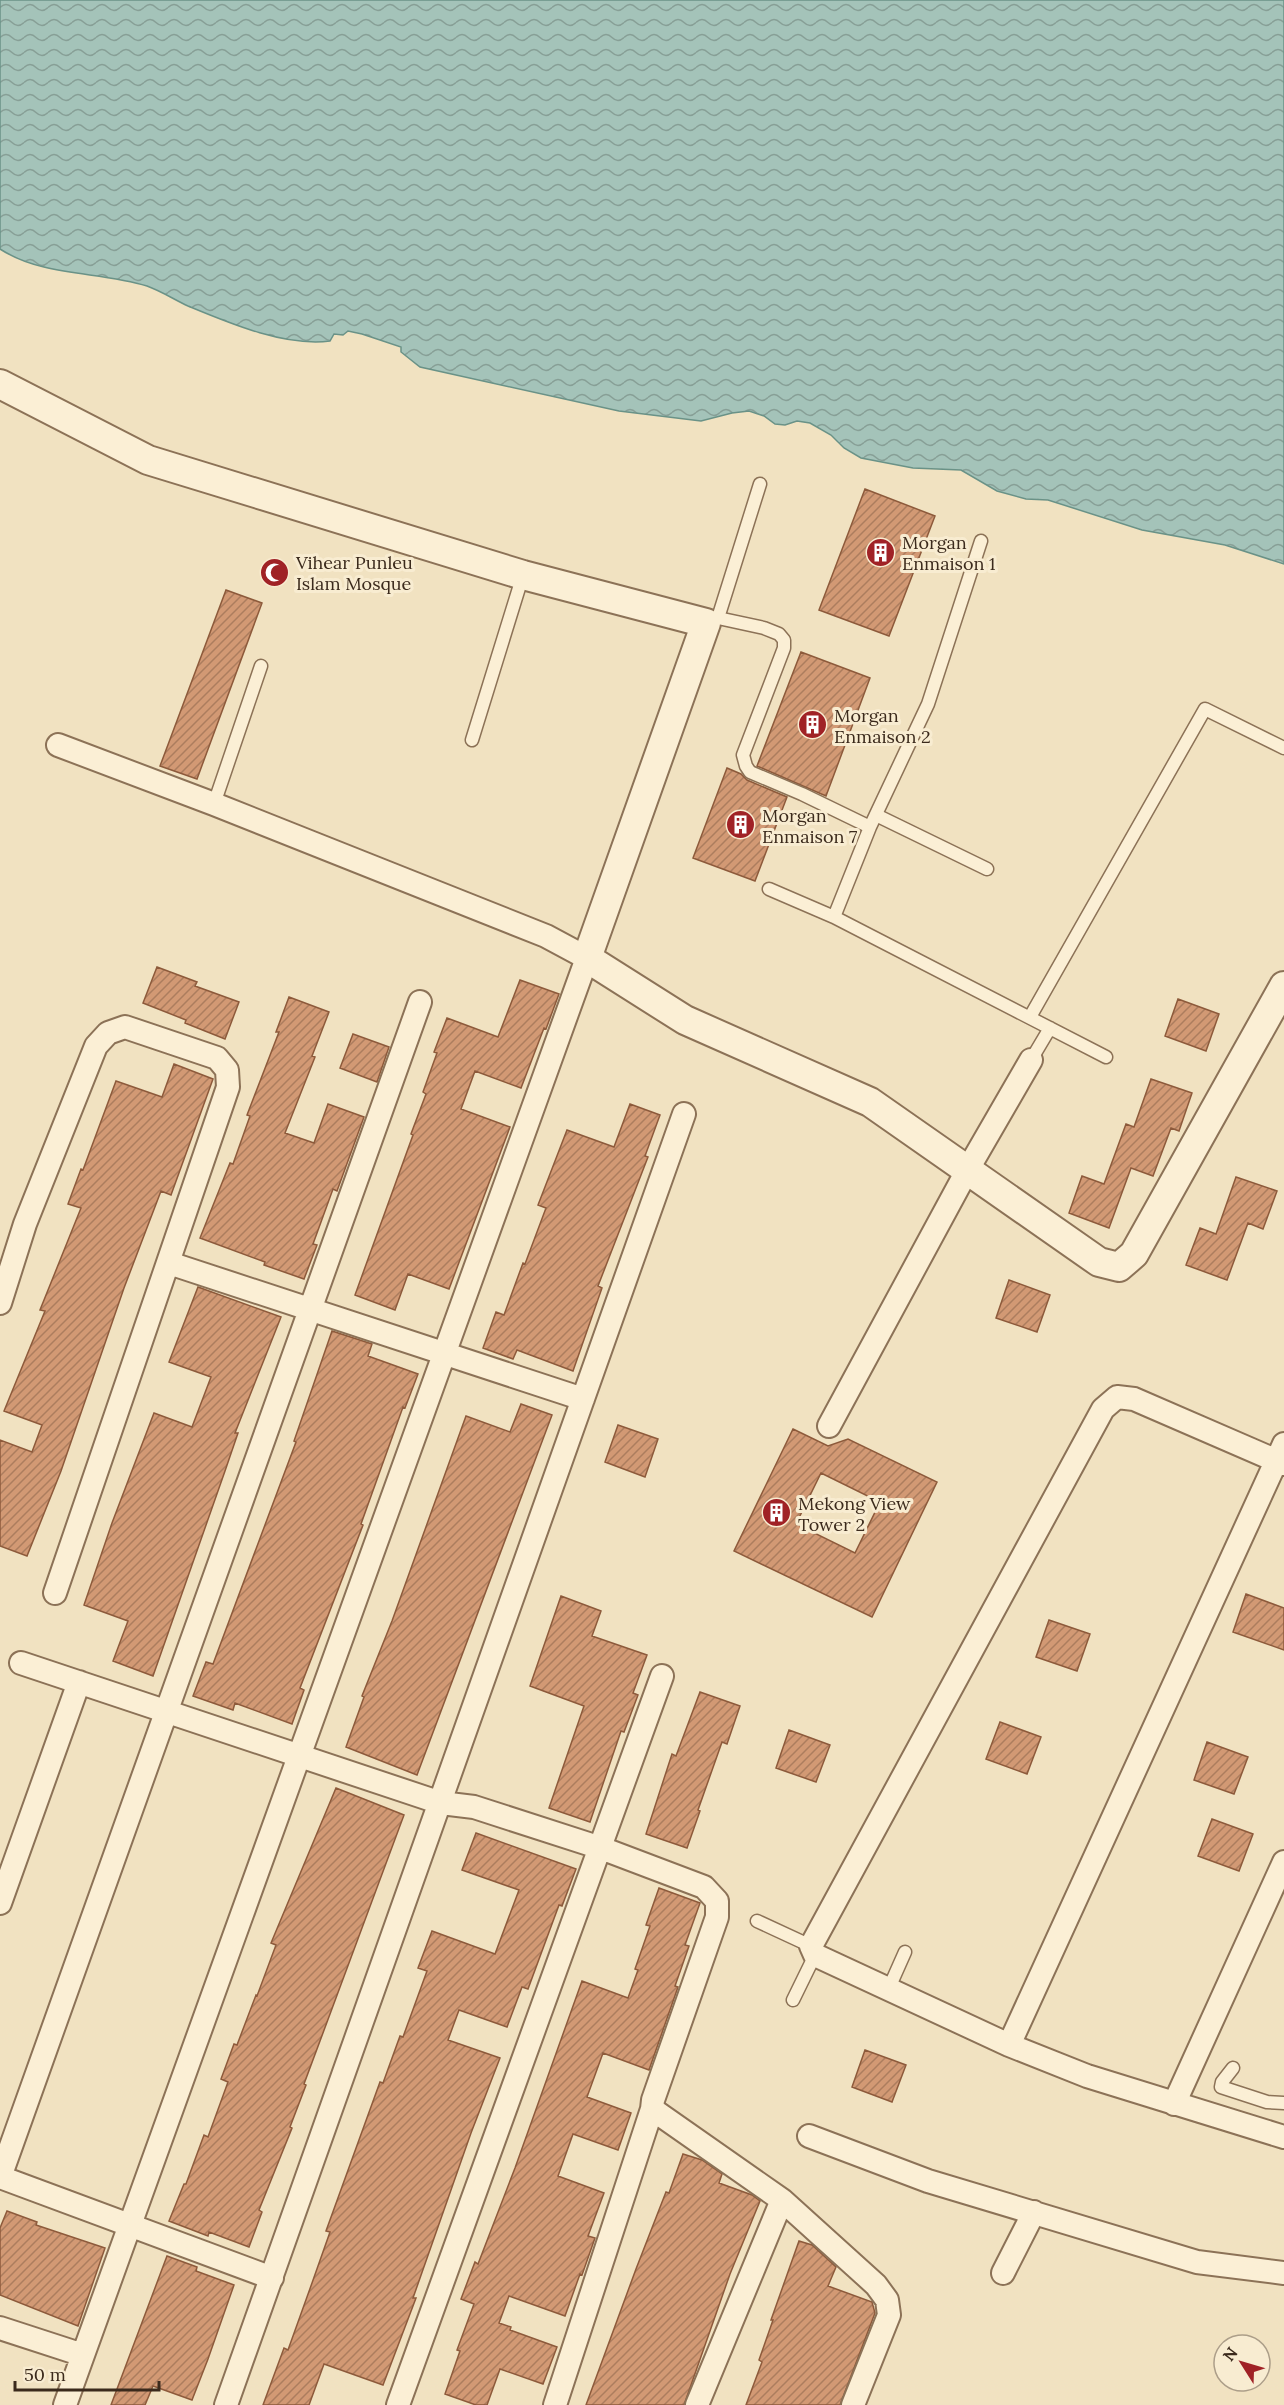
<svg xmlns="http://www.w3.org/2000/svg" width="1284" height="2405" viewBox="0 0 1284 2405" font-family="Lora,serif">
	<style>
		.water { fill: url(#water-waves); stroke: #6a9287; stroke-width: 1.5 }
		.building { fill: url(#building-hatch); stroke: #8d5a3b; stroke-width: 1.5; fill-rule: evenodd }
		.lines { fill: none; stroke-linecap: round; stroke-linejoin: round }
		.service-casing { stroke: #8c7257; stroke-width: 15 }
		.minor-casing { stroke: #8c7257; stroke-width: 26 }
		.tertiary-casing { stroke: #8c7257; stroke-width: 32 }
		.service { stroke: #fbefd5; stroke-width: 12 }
		.minor { stroke: #fbefd5; stroke-width: 22 }
		.tertiary { stroke: #fbefd5; stroke-width: 28 }
		.labels { text-anchor: middle; dominant-baseline: central; stroke-width: 6; stroke-linejoin: round; paint-order: stroke }
		.poi-label { font-size: 18px; fill: #3b2a1c; stroke: #f8ecd1; text-anchor: start }
	</style>
	<defs>
		<pattern id="water-waves" width="16" height="10" patternUnits="userSpaceOnUse" patternTransform="scale(1.5)"><rect width="16" height="10" fill="#a4c3b9"/><path d="M0 5q4-4 8 0t8 0" fill="none" stroke="#879f96"/></pattern>
		<pattern id="building-hatch" width="6" height="6" patternUnits="userSpaceOnUse" patternTransform="scale(1.5)"><rect width="6" height="6" fill="#d29974"/><path d="M-1 1l2-2M0 6l6-6M5 7l2-2" fill="none" stroke="#ac7d5e"/></pattern>
	</defs>
	<rect width="100%" height="100%" fill="#f1e2c1"/>
	<path class="water" d="M 0,0 L 1284,0 L 1284,564 L 1225,545 L 1142,530 L 1048,500 L 1026,499 L 997,491 L 961,470 L 913,468 L 861,458 L 844,448 L 831,435 L 810,423 L 797,421 L 785,425 L 775,424 L 764,416 L 749,411 L 732,413 L 701,421 L 619,411 L 420,367 L 401,352 L 401,347 L 362,334 L 348,331 L 343,335 L 334,334 L 330,341 C 285,347 229,323 188,306 C 175,300 161,291 147,286 C 99,271 43,277 0,249 Z"/>
	<path class="building" d="M 865,489 L 935,516 L 889,636 L 819,610 Z
		M 226,590 L 262,603 L 197,779 L 160,766 Z
		M 801,652 L 870,678 L 826,796 L 757,766 Z
		M 727,768 L 741,774 L 747,780 L 787,797 L 755,881 L 693,858 Z
		M 157,967 L 197,982 L 195,986 L 239,1002 L 225,1039 L 185,1023 L 186,1020 L 143,1003 Z
		M 520,980 L 559,994 L 546,1029 L 544,1028 L 521,1088 L 475,1071 L 461,1109 L 510,1127 L 449,1289 L 408,1274 L 395,1310 L 355,1295 L 413,1135 L 411,1134 L 426,1094 L 423,1092 L 437,1053 L 434,1052 L 447,1018 L 498,1037 Z
		M 289,997 L 329,1012 L 312,1056 L 315,1057 L 285,1133 L 314,1143 L 328,1104 L 364,1117 L 337,1191 L 333,1189 L 313,1244 L 317,1245 L 304,1279 L 264,1265 L 265,1262 L 200,1238 L 230,1163 L 233,1164 L 250,1116 L 247,1115 L 279,1032 L 276,1032 Z
		M 1178,999 L 1219,1014 L 1206,1051 L 1165,1036 Z
		M 353,1034 L 389,1047 L 377,1082 L 340,1068 Z
		M 174,1064 L 213,1079 L 171,1195 L 161,1191 L 124,1288 L 61,1471 L 27,1556 L 0,1546 L 0,1440 L 32,1452 L 42,1425 L 4,1411 L 45,1311 L 40,1310 L 81,1208 L 68,1204 L 81,1169 L 83,1170 L 116,1081 L 162,1097 Z
		M 1151,1079 L 1192,1093 L 1179,1131 L 1171,1128 L 1153,1176 L 1131,1168 L 1109,1228 L 1069,1213 L 1082,1176 L 1104,1184 L 1126,1124 L 1134,1127 Z
		M 630,1104 L 660,1115 L 645,1156 L 648,1157 L 598,1286 L 602,1288 L 573,1371 L 517,1350 L 513,1359 L 483,1348 L 496,1312 L 504,1315 L 523,1263 L 525,1264 L 546,1208 L 538,1205 L 567,1130 L 614,1147 Z
		M 1236,1177 L 1277,1191 L 1263,1229 L 1248,1223 L 1227,1280 L 1186,1265 L 1200,1228 L 1216,1234 Z
		M 1009,1280 L 1050,1295 L 1037,1332 L 996,1318 Z
		M 198,1287 L 281,1317 L 235,1433 L 238,1433 L 225,1471 L 153,1676 L 113,1661 L 128,1621 L 84,1605 L 112,1523 L 154,1413 L 192,1427 L 211,1377 L 169,1362 Z
		M 332,1331 L 372,1344 L 368,1356 L 418,1374 L 405,1408 L 403,1407 L 361,1524 L 363,1525 L 300,1688 L 304,1690 L 292,1724 L 235,1703 L 233,1710 L 193,1696 L 206,1662 L 213,1664 L 296,1442 L 294,1441 Z
		M 521,1404 L 552,1415 L 417,1775 L 346,1747 L 364,1697 L 362,1696 L 392,1621 L 466,1416 L 510,1432 Z
		M 618,1425 L 658,1439 L 645,1477 L 605,1462 Z
		M 793,1429 L 828,1446 L 848,1439 L 937,1482 L 872,1617 L 734,1551 ZM 821,1473 L 880,1502 L 855,1553 L 796,1524 Z
		M 1246,1594 L 1284,1608 L 1284,1650 L 1233,1632 Z
		M 561,1596 L 601,1611 L 592,1636 L 647,1655 L 633,1693 L 638,1695 L 624,1732 L 621,1731 L 590,1822 L 549,1808 L 584,1706 L 530,1686 Z
		M 1049,1620 L 1090,1634 L 1077,1671 L 1036,1657 Z
		M 700,1692 L 740,1706 L 727,1744 L 722,1742 L 698,1810 L 700,1811 L 687,1848 L 646,1834 L 672,1754 L 676,1756 Z
		M 1000,1722 L 1041,1737 L 1027,1774 L 986,1759 Z
		M 789,1730 L 830,1745 L 816,1782 L 776,1768 Z
		M 1207,1742 L 1248,1757 L 1234,1794 L 1194,1780 Z
		M 336,1788 L 404,1815 L 304,2084 L 306,2085 L 290,2127 L 292,2128 L 259,2210 L 262,2212 L 249,2247 L 209,2232 L 208,2236 L 169,2221 L 184,2184 L 186,2184 L 204,2135 L 208,2137 L 228,2082 L 221,2079 L 234,2044 L 237,2045 L 256,1995 L 257,1996 L 276,1945 L 271,1943 Z
		M 1212,1819 L 1253,1834 L 1239,1871 L 1198,1856 Z
		M 476,1833 L 576,1869 L 562,1906 L 559,1905 L 528,1989 L 522,1987 L 507,2027 L 459,2010 L 448,2040 L 500,2058 L 471,2133 L 413,2298 L 416,2298 L 383,2385 L 324,2364 L 309,2405 L 263,2405 L 284,2348 L 288,2350 L 312,2283 L 330,2232 L 326,2231 L 380,2082 L 383,2083 L 400,2036 L 403,2037 L 427,1971 L 418,1968 L 432,1931 L 495,1954 L 519,1890 L 462,1870 Z
		M 659,1888 L 700,1903 L 685,1945 L 689,1946 L 675,1986 L 678,1987 L 649,2070 L 603,2053 L 587,2097 L 631,2113 L 618,2150 L 573,2134 L 558,2176 L 604,2193 L 588,2236 L 595,2238 L 582,2275 L 580,2274 L 565,2316 L 509,2296 L 499,2323 L 511,2327 L 510,2330 L 557,2347 L 543,2384 L 500,2369 L 487,2405 L 476,2405 L 445,2394 L 460,2351 L 457,2350 L 474,2304 L 461,2299 L 475,2262 L 478,2264 L 515,2168 L 582,1981 L 628,1998 L 638,1970 L 635,1969 L 650,1926 L 646,1925 Z
		M 865,2050 L 906,2065 L 892,2102 L 852,2087 Z
		M 683,2154 L 702,2160 L 722,2174 L 719,2183 L 752,2195 L 760,2201 L 730,2274 L 684,2405 L 586,2405 L 636,2269 L 666,2192 L 669,2193 Z
		M 7,2211 L 37,2222 L 36,2225 L 105,2248 L 78,2326 L 0,2295 L 0,2228 Z
		M 799,2241 L 812,2245 L 836,2267 L 828,2286 L 872,2302 L 875,2313 L 840,2405 L 746,2405 L 762,2362 L 759,2360 L 773,2320 L 771,2320 Z
		M 167,2256 L 197,2267 L 196,2271 L 234,2285 L 208,2359 L 192,2400 L 153,2386 L 145,2405 L 111,2405 Z"/>
	<g class="lines">
		<defs>
			<path id="service" d="M 718,618 L 760,484
				M 706,623 L 718,618 L 764,628 L 779,634 L 784,640 L 784,648 L 743,755 L 746,766 L 750,772 L 802,794 L 870,827
				M 472,740 L 523,575
				M 214,804 L 261,666
				M 876,815 L 987,869
				M 769,889 L 834,917 L 1106,1057
				M 834,917 L 870,827 L 928,704 L 981,541
				M 1030,1017 L 1205,709 L 1284,748
				M 1031,1060 L 1050,1028
				M 757,1921 L 811,1946
				M 889,1988 L 905,1952
				M 793,2000 L 815,1955
				M 1233,2068 L 1222,2082 L 1221,2087 L 1267,2102 L 1284,2103"/>
			<path id="minor" d="M 58,745 L 214,804 L 546,936 L 587,958 L 65,2405
				M 169,1263 L 583,1399
				M 0,1303 L 25,1224 L 96,1046 L 108,1033 L 125,1027 L 217,1058 L 227,1070 L 228,1087 L 55,1593
				M 829,1426 L 968,1169 L 1031,1060
				M 1284,1464 L 1134,1399 L 1117,1397 L 1103,1409 L 811,1946 L 815,1955 L 1009,2045 L 1087,2076 L 1284,2137
				M 21,1663 L 441,1803 L 474,1807 L 601,1848 L 704,1887 L 717,1901 L 717,1917 L 653,2100 L 652,2109 L 555,2405
				M 0,1903 L 79,1682
				M 1009,2045 L 1284,1444
				M 1174,2104 L 1284,1862
				M 652,2109 L 782,2200 L 876,2285 L 887,2300 L 889,2315 L 853,2405
				M 809,2136 L 928,2181 L 1197,2262 L 1284,2273
				M 0,2177 L 420,1002
				M 0,2177 L 272,2278
				M 1003,2273 L 1034,2212
				M 0,2328 L 83,2355
				M 226,2405 L 684,1114
				M 398,2405 L 662,1676
				M 697,2405 L 782,2200"/>
			<path id="tertiary" d="M 0,384 L 148,460 L 523,575 L 706,623 L 587,958 L 685,1020 L 870,1102 L 1099,1262 L 1119,1267 L 1134,1254 L 1284,986"/>
		</defs>
		<use href="#service" class="service-casing"/>
		<use href="#minor" class="minor-casing"/>
		<use href="#tertiary" class="tertiary-casing"/>
		<use href="#service" class="service"/>
		<use href="#minor" class="minor"/>
		<use href="#tertiary" class="tertiary"/>
	</g>
	<defs>
		<symbol id="building-disc" viewBox="-11 -11 22 22"><circle r="9.5" fill="#a02226" stroke="#f8ecd1"/><path d="M-4-6H4V6H1V3H-1V6H-4ZM-2.5-4.3h1.7v1.8h-1.7ZM.8-4.3h1.7v1.8H.8ZM-2.5-1h1.7V.8h-1.7ZM.8-1h1.7V.8H.8Z" fill="#fff"/></symbol>
		<symbol id="mosque-disc" viewBox="-11 -11 22 22"><circle r="9.5" fill="#a02226" stroke="#f8ecd1"/><path d="M3.5-4.9A6 6 0 1 0 3.5 4.9A5 5 0 1 1 3.5-4.9Z" fill="#fff"/></symbol>
	</defs>
	<g fill-rule="evenodd">
		<use href="#building-disc" x="864" y="536" width="33" height="33"/>
		<use href="#mosque-disc" x="258" y="556" width="33" height="33"/>
		<use href="#building-disc" x="796" y="708" width="33" height="33"/>
		<use href="#building-disc" x="724" y="808" width="33" height="33"/>
		<use href="#building-disc" x="760" y="1496" width="33" height="33"/>
	</g>
	<g class="labels">
		<g class="poi-label">
			<text x="902" y="542">Morgan<tspan x="902" dy="21">Enmaison 1</tspan></text>
			<text x="296" y="562">Vihear Punleu<tspan x="296" dy="21">Islam Mosque</tspan></text>
			<text x="834" y="715">Morgan<tspan x="834" dy="21">Enmaison 2</tspan></text>
			<text x="762" y="815">Morgan<tspan x="762" dy="21">Enmaison 7</tspan></text>
			<text x="798" y="1503">Mekong View<tspan x="798" dy="21">Tower 2</tspan></text>
		</g>
	</g>
	<g transform="translate(1242 2363) rotate(307)"><circle r="28" fill="#f8ecd1" stroke="#ac9e89" stroke-width="1.5"/>
	<path d="M0-4.5L10 22L0 15L-10 22Z" fill="#a02226"/>
	<text y="-9" font-size="16" font-weight="bold" text-anchor="middle" fill="#3b2a1c">N</text>
	</g>
	<path d="M15 2381v9h144v-9" fill="none" stroke="#3b2a1c" stroke-width="3"/>
	<text x="24" y="2381" font-size="18" fill="#3b2a1c" stroke="#f8ecd1" stroke-width="4.5" paint-order="stroke">50 m</text>
</svg>
